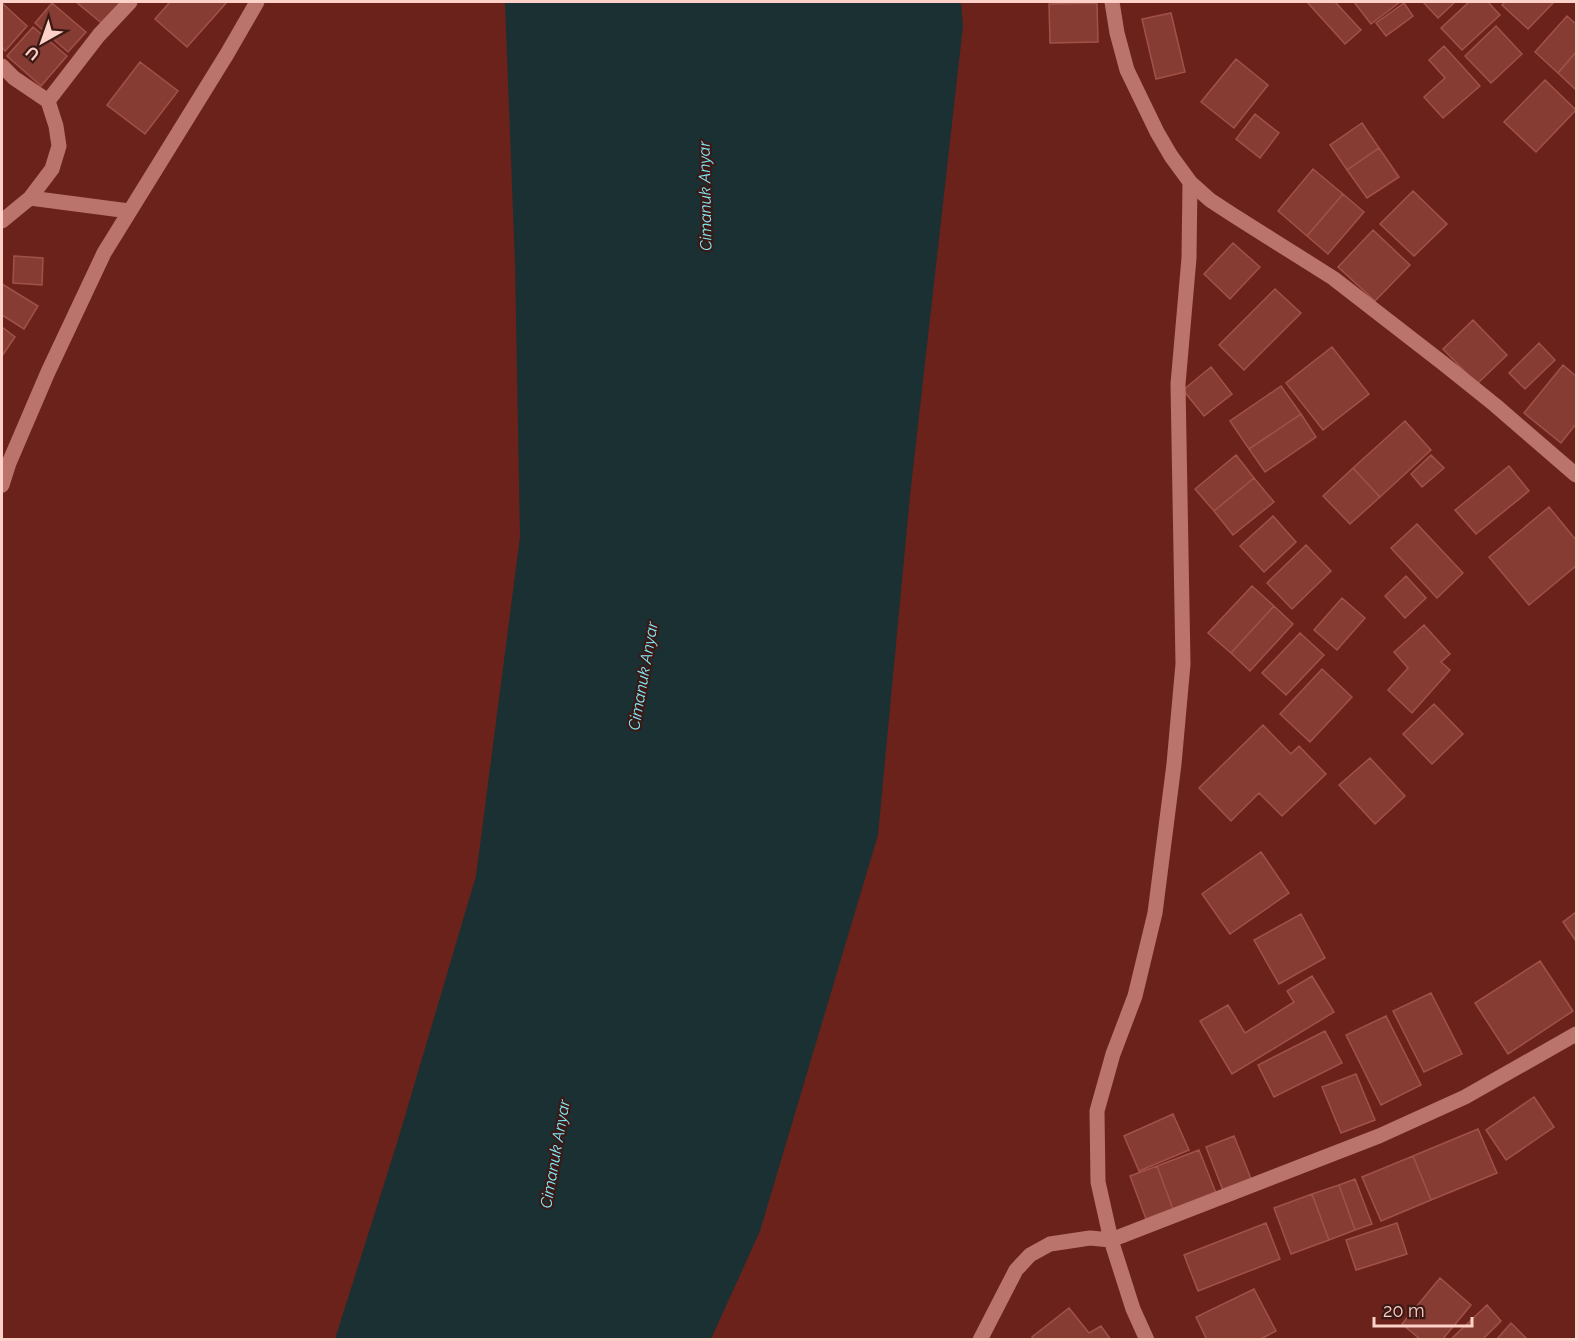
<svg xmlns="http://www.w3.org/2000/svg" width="1578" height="1341" viewBox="0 0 1578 1341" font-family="Raleway,sans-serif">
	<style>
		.water { fill: #1a3033 }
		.building { fill: #873c33; stroke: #a05248; stroke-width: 1.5 }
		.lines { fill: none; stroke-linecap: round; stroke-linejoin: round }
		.minor { stroke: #ba746b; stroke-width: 15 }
		.labels { text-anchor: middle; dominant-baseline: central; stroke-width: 4.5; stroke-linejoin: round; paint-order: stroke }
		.water-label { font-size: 16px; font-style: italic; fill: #81edfe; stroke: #3b1a16 }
	</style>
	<rect width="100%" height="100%" fill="#6b221b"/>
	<path class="water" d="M 505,2 L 961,2 L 963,26 L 910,496 L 878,835 L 760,1231 L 711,1339 L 335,1339 L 397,1143 L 476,876 L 520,537 L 515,263 Z"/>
	<path class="building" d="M 76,2 L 124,2 L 104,25 Z
		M 170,2 L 227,2 L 187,47 L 155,19 Z
		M 1307,2 L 1335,2 L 1361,30 L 1345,44 Z
		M 1354,2 L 1400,2 L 1371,24 Z
		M 1423,2 L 1455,2 L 1438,18 Z
		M 1469,2 L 1488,2 L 1500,15 L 1462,50 L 1441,28 Z
		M 1505,2 L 1554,2 L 1528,29 L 1502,5 Z
		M 2,3 L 27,26 L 5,51 L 2,47 Z
		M 52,3 L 86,32 L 68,52 L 35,23 Z
		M 1097,3 L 1098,42 L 1050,43 L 1049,4 Z
		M 1404,3 L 1413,16 L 1386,36 L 1376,23 Z
		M 1171,13 L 1185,72 L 1156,79 L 1142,19 Z
		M 1567,16 L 1576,24 L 1576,52 L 1558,73 L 1535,52 Z
		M 1496,26 L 1522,54 L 1491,83 L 1465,56 Z
		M 33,27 L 67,56 L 41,86 L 7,56 Z
		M 1444,46 L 1480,86 L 1443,118 L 1424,97 L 1445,78 L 1429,60 Z
		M 1576,52 L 1576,90 L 1558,73 Z
		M 1236,59 L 1268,85 L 1234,128 L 1201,102 Z
		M 140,62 L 178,91 L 145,134 L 107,105 Z
		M 1545,80 L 1576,110 L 1536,152 L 1504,122 Z
		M 1255,114 L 1279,133 L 1260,158 L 1236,139 Z
		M 1362,123 L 1379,148 L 1347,170 L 1330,145 Z
		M 1379,148 L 1399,177 L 1367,198 L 1347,170 Z
		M 1313,169 L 1343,194 L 1307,236 L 1278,211 Z
		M 1413,191 L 1447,224 L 1414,256 L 1380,224 Z
		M 1343,194 L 1364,212 L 1328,254 L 1307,236 Z
		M 1373,230 L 1410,265 L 1375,301 L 1338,267 Z
		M 1233,243 L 1260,267 L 1230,299 L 1204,274 Z
		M 14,256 L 43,258 L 42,285 L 13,283 Z
		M 2,284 L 38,306 L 24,329 L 2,315 Z
		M 1275,289 L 1301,313 L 1244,370 L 1219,345 Z
		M 1473,320 L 1507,355 L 1477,384 L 1443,349 Z
		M 2,327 L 15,337 L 2,356 Z
		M 1539,343 L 1555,360 L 1525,389 L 1509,373 Z
		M 1332,347 L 1369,394 L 1323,430 L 1286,383 Z
		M 1563,365 L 1576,376 L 1576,424 L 1561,443 L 1524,413 Z
		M 1211,367 L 1232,394 L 1204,416 L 1183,390 Z
		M 1281,386 L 1301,414 L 1249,449 L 1230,421 Z
		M 1301,414 L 1316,437 L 1265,472 L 1249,449 Z
		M 1405,421 L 1431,450 L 1380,497 L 1353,468 Z
		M 1236,455 L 1254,478 L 1214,511 L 1195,489 Z
		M 1431,455 L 1444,468 L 1422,487 L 1411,474 Z
		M 1509,466 L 1529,491 L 1476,534 L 1455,510 Z
		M 1353,468 L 1380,497 L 1350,524 L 1323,496 Z
		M 1254,478 L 1274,502 L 1233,535 L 1214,511 Z
		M 1549,507 L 1576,540 L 1576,566 L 1529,605 L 1489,557 Z
		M 1273,516 L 1296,542 L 1264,572 L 1240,546 Z
		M 1417,524 L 1463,573 L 1437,598 L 1391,548 Z
		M 1306,545 L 1331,571 L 1292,609 L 1267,583 Z
		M 1406,576 L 1426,598 L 1405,618 L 1385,596 Z
		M 1252,586 L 1274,606 L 1231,653 L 1208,633 Z
		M 1342,598 L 1365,618 L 1337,650 L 1314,630 Z
		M 1274,606 L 1293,624 L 1250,671 L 1231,653 Z
		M 1424,625 L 1450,654 L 1441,662 L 1450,670 L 1412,713 L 1388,690 L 1408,668 L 1394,652 Z
		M 1300,633 L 1324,655 L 1286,695 L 1262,673 Z
		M 1322,669 L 1352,697 L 1310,742 L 1280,714 Z
		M 1434,704 L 1463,734 L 1432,764 L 1403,734 Z
		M 1263,725 L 1291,754 L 1299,746 L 1326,774 L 1282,816 L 1259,793 L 1231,821 L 1199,788 Z
		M 1370,758 L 1405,796 L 1375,824 L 1339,785 Z
		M 1261,852 L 1289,893 L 1230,934 L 1202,894 Z
		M 1576,912 L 1576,941 L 1563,922 Z
		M 1301,914 L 1325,958 L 1279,984 L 1254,940 Z
		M 1540,961 L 1573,1011 L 1508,1054 L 1475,1003 Z
		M 1312,976 L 1334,1012 L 1232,1074 L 1200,1021 L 1228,1005 L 1245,1033 L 1294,1002 L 1287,991 Z
		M 1431,993 L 1462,1054 L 1424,1072 L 1393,1011 Z
		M 1386,1016 L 1421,1085 L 1381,1105 L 1346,1035 Z
		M 1325,1031 L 1342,1063 L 1274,1097 L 1258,1065 Z
		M 1356,1074 L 1375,1120 L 1341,1133 L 1322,1087 Z
		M 1534,1097 L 1554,1127 L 1506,1160 L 1486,1130 Z
		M 1173,1114 L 1189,1150 L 1139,1171 L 1124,1136 Z
		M 1478,1129 L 1497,1173 L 1431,1200 L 1413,1156 Z
		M 1234,1136 L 1252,1181 L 1224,1193 L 1206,1147 Z
		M 1199,1150 L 1216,1193 L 1173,1209 L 1157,1166 Z
		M 1413,1156 L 1431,1200 L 1381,1221 L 1362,1177 Z
		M 1157,1166 L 1173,1209 L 1146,1219 L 1130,1176 Z
		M 1355,1179 L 1372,1224 L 1355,1230 L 1339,1185 Z
		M 1339,1185 L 1355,1230 L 1329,1240 L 1312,1194 Z
		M 1312,1194 L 1329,1240 L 1291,1254 L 1274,1208 Z
		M 1266,1223 L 1280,1259 L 1198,1291 L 1184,1255 Z
		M 1397,1223 L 1407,1254 L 1356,1270 L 1346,1240 Z
		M 1440,1278 L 1471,1305 L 1442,1340 L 1421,1340 L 1402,1324 Z
		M 1254,1289 L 1276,1331 L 1259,1340 L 1207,1340 L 1196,1317 Z
		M 1487,1305 L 1501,1321 L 1482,1340 L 1450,1340 Z
		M 1069,1308 L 1089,1333 L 1101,1326 L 1111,1340 L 1034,1340 L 1032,1337 Z
		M 1511,1323 L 1528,1340 L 1496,1340 Z"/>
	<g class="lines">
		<path class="minor" d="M 1112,2 L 1117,33 L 1127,70 L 1157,132 L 1171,156 L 1190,182 L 1210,200 L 1233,215 L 1333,278 L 1444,364 L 1495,405 L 1576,475
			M 2,66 L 14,78 L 48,101
			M 30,198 L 129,211
			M 2,221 L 30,198 L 52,169 L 59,146 L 56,126 L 48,101 L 99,35 L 130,2
			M 2,485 L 9,463 L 48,372 L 104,253 L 227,54 L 257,2
			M 980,1340 L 1016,1270 L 1030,1255 L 1050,1244 L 1090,1238 L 1111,1240 L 1379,1136 L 1465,1097 L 1576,1034
			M 1147,1340 L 1133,1309 L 1111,1240 L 1098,1182 L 1097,1111 L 1113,1054 L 1135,996 L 1155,913 L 1174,764 L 1183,664 L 1178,384 L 1189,258 L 1190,182"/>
	</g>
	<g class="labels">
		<g class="water-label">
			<text transform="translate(705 196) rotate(-91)">Cimanuk Anyar</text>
			<text transform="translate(643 676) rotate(-80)">Cimanuk Anyar</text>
			<text transform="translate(555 1154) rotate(-80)">Cimanuk Anyar</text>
		</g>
	</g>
	<rect width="1578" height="1341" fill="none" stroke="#fdd0c8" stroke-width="6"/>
	<g transform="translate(42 42) rotate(220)" stroke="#3b1a16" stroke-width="4.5" paint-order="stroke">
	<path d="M0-4.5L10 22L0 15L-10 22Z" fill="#fdd0c8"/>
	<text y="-9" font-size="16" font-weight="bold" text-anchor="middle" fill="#fdd0c8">U</text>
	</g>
	<path d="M1374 1317v9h98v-9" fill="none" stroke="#fdd0c8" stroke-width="3"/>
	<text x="1383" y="1317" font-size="18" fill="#fdd0c8" stroke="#3b1a16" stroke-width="4.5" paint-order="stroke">20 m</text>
</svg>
